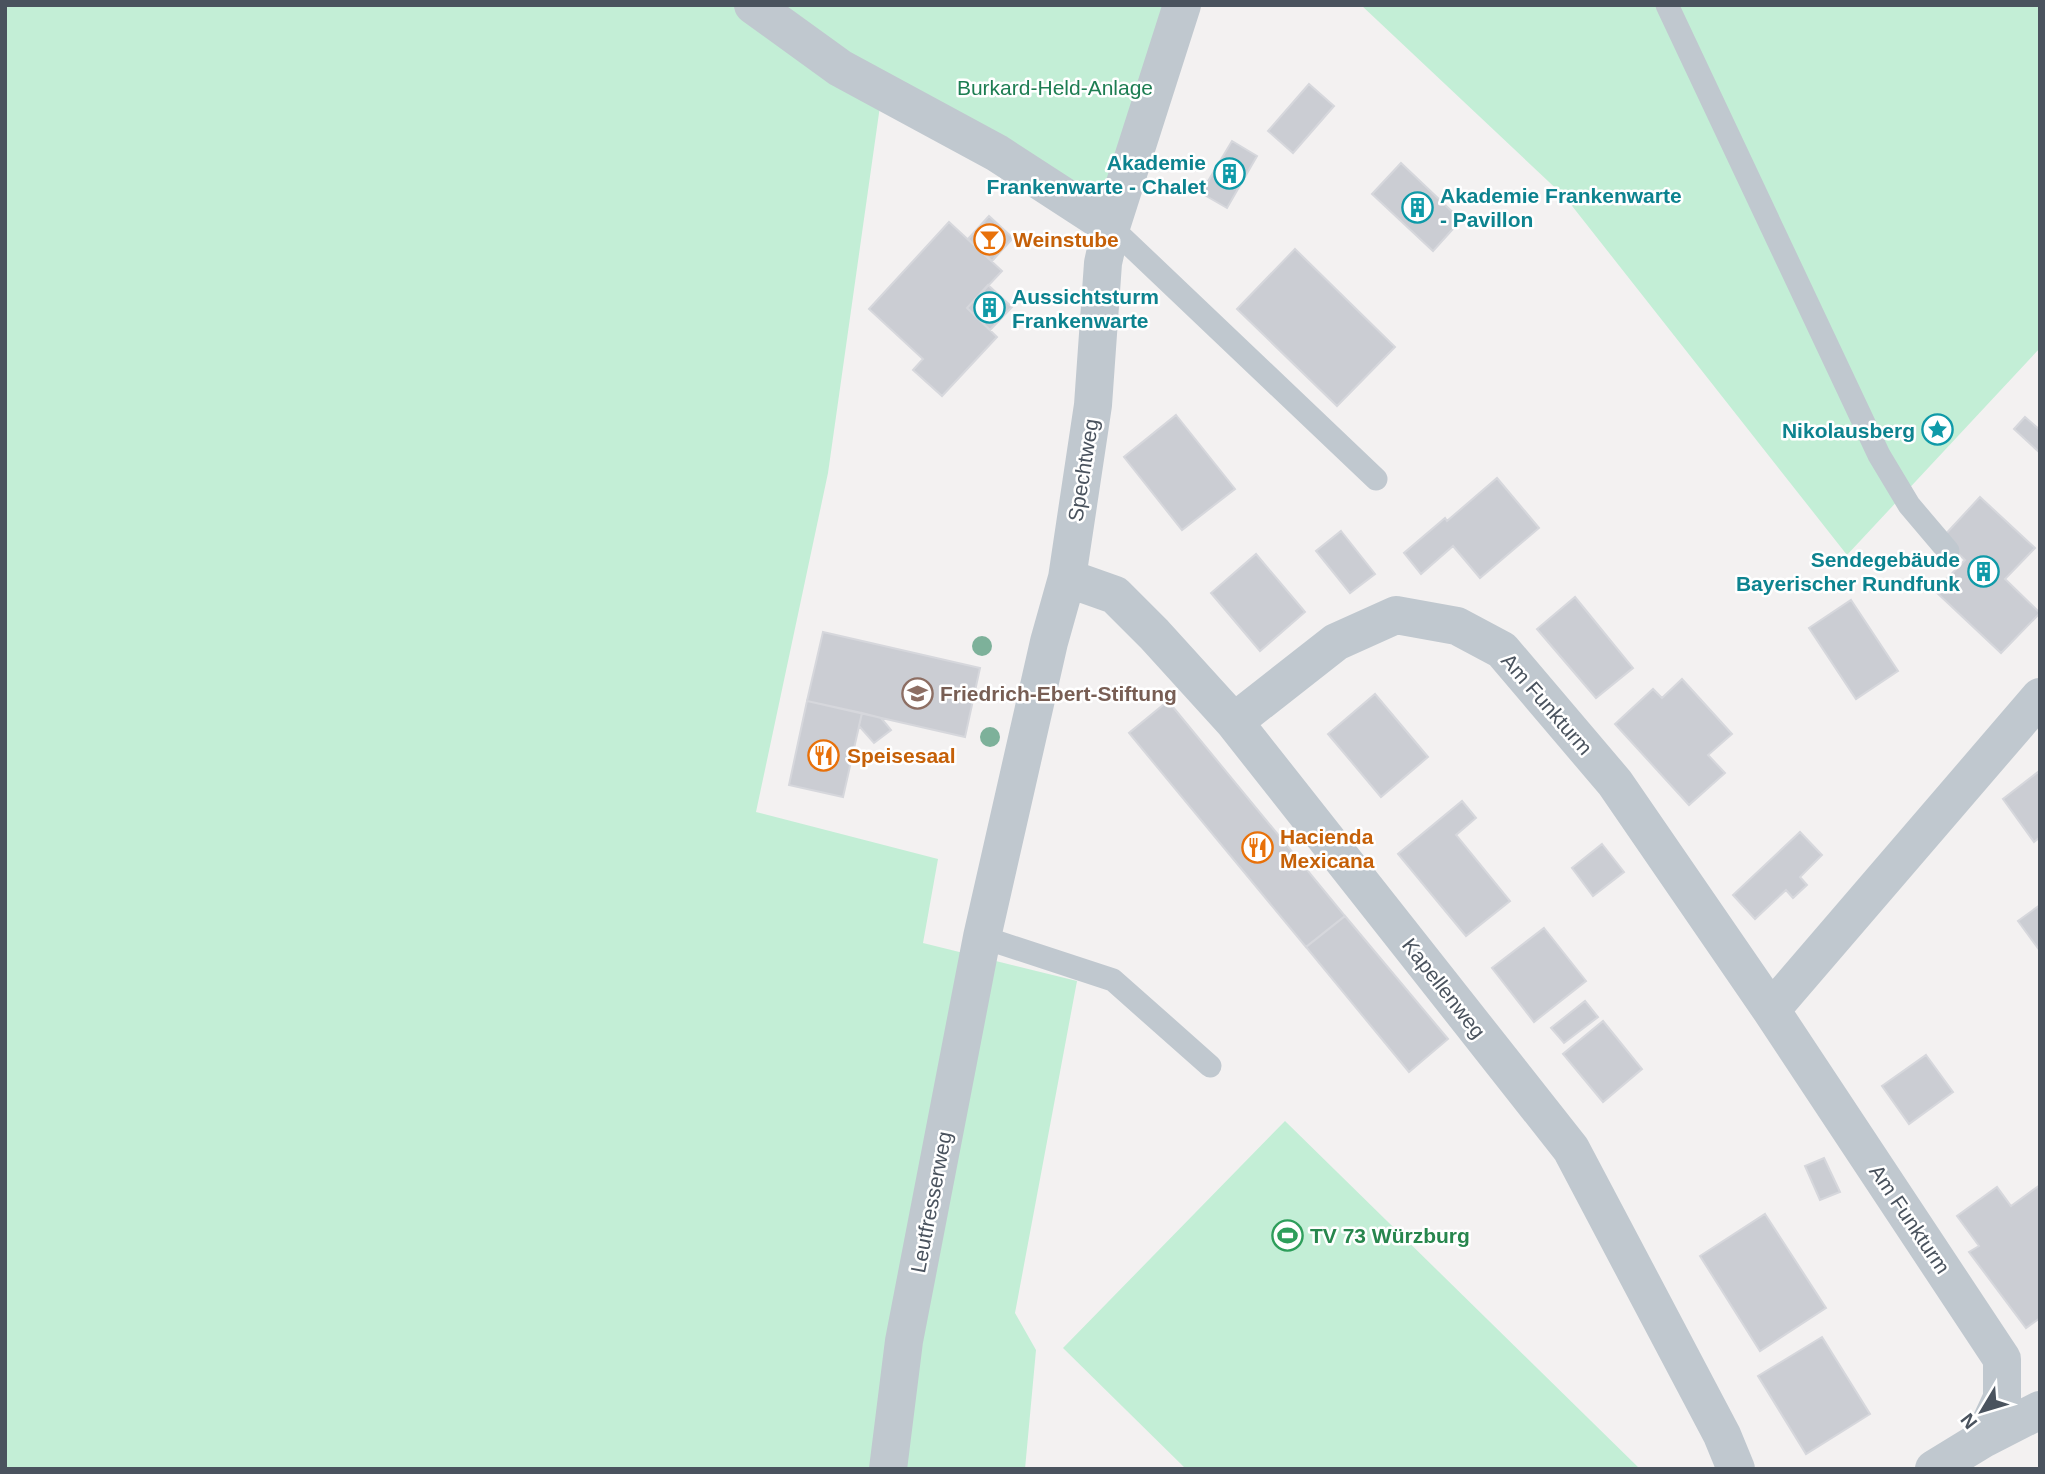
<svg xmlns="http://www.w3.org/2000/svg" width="2045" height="1474" viewBox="0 0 2045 1474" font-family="Arial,sans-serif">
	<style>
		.green { fill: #c3eed6 }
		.building { fill: #cbcdd3; stroke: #d6d7dc; stroke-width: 2 }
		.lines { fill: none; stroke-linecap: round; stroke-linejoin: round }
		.lane { stroke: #c0c8cf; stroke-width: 23 }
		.street { stroke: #c0c8cf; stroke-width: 38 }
		.tree { fill: #7db19a }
		.labels { text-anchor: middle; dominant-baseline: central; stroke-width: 5; stroke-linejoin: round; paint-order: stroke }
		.park-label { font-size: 21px; fill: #1d7d52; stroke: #fff }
		.culture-label { font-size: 21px; font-weight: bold; fill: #0d838f; stroke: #fff; text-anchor: end }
		.food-label { font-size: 21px; font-weight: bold; fill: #c56008; stroke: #fff; text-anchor: start }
		.street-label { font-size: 21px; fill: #4a535e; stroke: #fff }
		.education-label { font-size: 21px; font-weight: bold; fill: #785e54; stroke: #fff; text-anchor: start }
		.leisure-label { font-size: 21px; font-weight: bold; fill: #27864d; stroke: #fff; text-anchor: start }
	</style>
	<rect width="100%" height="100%" fill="#f3f1f1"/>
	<path class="green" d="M 5,5 L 1168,5 L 1103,204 L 880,106 L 828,473 L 756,812 L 938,859 L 923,943 L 1077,981 L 1015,1313 L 1036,1350 L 1025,1469 L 5,1469 Z
		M 1361,5 L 2040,5 L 2040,348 L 1847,555 L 1565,197 Z
		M 1285,1121 L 1640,1469 L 1186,1469 L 1063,1348 Z"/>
	<path class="building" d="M 1309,84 L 1334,106 L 1293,153 L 1268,131 Z
		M 1232,141 L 1257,156 L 1227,208 L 1201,193 Z
		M 1401,163 L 1461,220 L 1433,251 L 1372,194 Z
		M 989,216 L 1013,238 L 992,261 L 968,239 Z
		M 949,222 L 1002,271 L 967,308 L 997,337 L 942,396 L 913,370 L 923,359 L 869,309 Z
		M 1295,249 L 1395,347 L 1337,406 L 1237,309 Z
		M 988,285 L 1012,307 L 990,330 L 967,308 Z
		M 1176,415 L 1235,489 L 1182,530 L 1124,457 Z
		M 2025,417 L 2040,430 L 2040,453 L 2014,429 Z
		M 1497,478 L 1539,528 L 1480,578 L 1453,546 L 1421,574 L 1404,553 L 1445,518 L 1447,521 Z
		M 1980,497 L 2035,548 L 2005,579 L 2040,613 L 2001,653 L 1935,591 L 1965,560 L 1942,538 Z
		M 1341,531 L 1375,574 L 1350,593 L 1316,551 Z
		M 1256,554 L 1305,612 L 1260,651 L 1211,593 Z
		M 1575,597 L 1633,668 L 1596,698 L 1537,629 Z
		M 1851,600 L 1898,671 L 1856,699 L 1809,628 Z
		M 823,632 L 980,668 L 965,737 L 807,701 Z
		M 1682,679 L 1732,734 L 1708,755 L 1725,773 L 1689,805 L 1615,724 L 1653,689 L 1662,698 Z
		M 1375,694 L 1428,757 L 1381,797 L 1328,734 Z
		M 807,701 L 862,713 L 843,797 L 789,785 Z
		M 1168,701 L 1345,916 L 1306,947 L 1129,733 Z
		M 862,713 L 881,718 L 891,730 L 874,743 L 859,726 Z
		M 2038,772 L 2040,775 L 2040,837 L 2034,842 L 2003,799 Z
		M 1462,801 L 1476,818 L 1456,835 L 1510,901 L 1466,936 L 1398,854 Z
		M 1800,832 L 1822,855 L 1800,877 L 1807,885 L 1793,898 L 1786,890 L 1755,919 L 1733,895 Z
		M 1602,844 L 1624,872 L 1593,896 L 1572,868 Z
		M 2040,905 L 2040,951 L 2018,921 Z
		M 1345,916 L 1448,1039 L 1409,1072 L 1306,947 Z
		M 1544,928 L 1586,981 L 1534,1022 L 1492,968 Z
		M 1585,1001 L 1598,1017 L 1564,1043 L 1551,1028 Z
		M 1603,1021 L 1642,1069 L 1603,1102 L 1563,1054 Z
		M 1926,1055 L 1953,1092 L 1909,1124 L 1882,1086 Z
		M 1824,1158 L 1840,1192 L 1820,1200 L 1805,1166 Z
		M 2040,1185 L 2040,1318 L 2026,1328 L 1969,1252 L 1979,1246 L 1957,1216 L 1997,1187 L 2011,1206 Z
		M 1765,1214 L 1826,1308 L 1760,1351 L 1700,1256 Z
		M 1822,1337 L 1870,1414 L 1806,1454 L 1758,1376 Z"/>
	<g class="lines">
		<path class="lane" d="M 1667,5 L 1879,455 L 1909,505 L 1948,551
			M 1111,227 L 1376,479
			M 982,937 L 1113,980 L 1210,1066"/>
		<path class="street" d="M 753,5 L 840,68 L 997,153 L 1111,227
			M 1067,578 L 1115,595 L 1154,634 L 1234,722 L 1571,1149 L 1722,1435 L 1736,1469
			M 1234,722 L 1336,642 L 1396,615 L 1457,626 L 1502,650 L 1615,783 L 1771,1010 L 2002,1359 L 2002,1398 L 1983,1439 L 1934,1469
			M 1771,1010 L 2040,697
			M 1983,1439 L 2040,1410
			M 888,1469 L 904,1341 L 982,937 L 1049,642 L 1067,578 L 1093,405 L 1103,263 L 1111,227 L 1182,5"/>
	</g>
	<g class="tree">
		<circle cx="982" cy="646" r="10"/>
		<circle cx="990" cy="737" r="10"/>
	</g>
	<defs>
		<symbol id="building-ring" viewBox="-11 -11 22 22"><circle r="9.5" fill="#fff" stroke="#0f9aa8" stroke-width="1.5"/><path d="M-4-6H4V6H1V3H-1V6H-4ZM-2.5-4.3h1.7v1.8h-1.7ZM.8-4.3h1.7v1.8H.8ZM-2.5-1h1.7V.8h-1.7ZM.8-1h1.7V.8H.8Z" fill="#0f9aa8"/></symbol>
		<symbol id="bar-ring" viewBox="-11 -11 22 22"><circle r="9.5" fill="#fff" stroke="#e8710a" stroke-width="1.5"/><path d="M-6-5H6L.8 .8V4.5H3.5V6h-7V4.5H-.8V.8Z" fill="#e8710a"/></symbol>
		<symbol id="sight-ring" viewBox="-11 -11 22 22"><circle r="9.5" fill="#fff" stroke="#0f9aa8" stroke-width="1.5"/><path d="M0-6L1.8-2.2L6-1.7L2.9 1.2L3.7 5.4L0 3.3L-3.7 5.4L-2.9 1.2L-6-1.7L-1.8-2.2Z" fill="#0f9aa8"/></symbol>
		<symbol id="university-ring" viewBox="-11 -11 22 22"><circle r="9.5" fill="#fff" stroke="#8d6e63" stroke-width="1.5"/><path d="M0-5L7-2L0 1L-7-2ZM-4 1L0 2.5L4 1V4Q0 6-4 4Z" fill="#8d6e63"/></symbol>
		<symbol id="restaurant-ring" viewBox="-11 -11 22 22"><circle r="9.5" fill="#fff" stroke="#e8710a" stroke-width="1.5"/><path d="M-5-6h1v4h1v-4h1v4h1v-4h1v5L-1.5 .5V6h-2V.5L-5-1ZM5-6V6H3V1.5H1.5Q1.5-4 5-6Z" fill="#e8710a"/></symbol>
		<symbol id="stadium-ring" viewBox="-11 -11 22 22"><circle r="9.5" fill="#fff" stroke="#2e9e5b" stroke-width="1.5"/><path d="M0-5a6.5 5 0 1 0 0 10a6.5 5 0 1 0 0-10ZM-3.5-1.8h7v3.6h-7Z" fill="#2e9e5b"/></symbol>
	</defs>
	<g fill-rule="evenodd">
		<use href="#building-ring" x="1212" y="156" width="35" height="35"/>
		<use href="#building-ring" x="1400" y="190" width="35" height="35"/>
		<use href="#bar-ring" x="972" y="222" width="35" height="35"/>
		<use href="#building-ring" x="972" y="290" width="35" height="35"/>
		<use href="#sight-ring" x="1920" y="412" width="35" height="35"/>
		<use href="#building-ring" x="1966" y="554" width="35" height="35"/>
		<use href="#university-ring" x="900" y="676" width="35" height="35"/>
		<use href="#restaurant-ring" x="806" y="738" width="35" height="35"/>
		<use href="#restaurant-ring" x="1240" y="830" width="35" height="35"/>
		<use href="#stadium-ring" x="1270" y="1218" width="35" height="35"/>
	</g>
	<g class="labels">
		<g class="park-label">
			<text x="1055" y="87">Burkard-Held-Anlage</text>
		</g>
		<g class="culture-label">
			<text x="1206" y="162">Akademie<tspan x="1206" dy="24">Frankenwarte - Chalet</tspan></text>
			<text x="1440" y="195" text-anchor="start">Akademie Frankenwarte<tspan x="1440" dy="24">- Pavillon</tspan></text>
			<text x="1012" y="296" text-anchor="start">Aussichtsturm<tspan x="1012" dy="24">Frankenwarte</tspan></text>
			<text x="1915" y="430">Nikolausberg</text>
			<text x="1960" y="559">Sendegebäude<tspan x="1960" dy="24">Bayerischer Rundfunk</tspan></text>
		</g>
		<g class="food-label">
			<text x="1013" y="239">Weinstube</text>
			<text x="847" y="755">Speisesaal</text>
			<text x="1280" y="836">Hacienda<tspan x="1280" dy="24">Mexicana</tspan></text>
		</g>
		<g class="street-label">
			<text transform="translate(1083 470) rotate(-81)">Spechtweg</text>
			<text transform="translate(1547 704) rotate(49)">Am Funkturm</text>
			<text transform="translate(1444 988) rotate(52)">Kapellenweg</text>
			<text transform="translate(931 1202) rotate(-79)">Leutfresserweg</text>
			<text transform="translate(1910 1219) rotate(56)">Am Funkturm</text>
		</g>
		<g class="education-label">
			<text x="940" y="693">Friedrich-Ebert-Stiftung</text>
		</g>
		<g class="leisure-label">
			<text x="1310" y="1235">TV 73 Würzburg</text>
		</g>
	</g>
	<rect width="2045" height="1474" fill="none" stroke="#4a535e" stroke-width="14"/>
	<g transform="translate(1982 1411) rotate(232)" stroke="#ffffff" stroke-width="5" paint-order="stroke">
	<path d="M0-5L12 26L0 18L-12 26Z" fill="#4a535e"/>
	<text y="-10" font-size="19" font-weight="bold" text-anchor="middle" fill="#4a535e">N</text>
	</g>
</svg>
